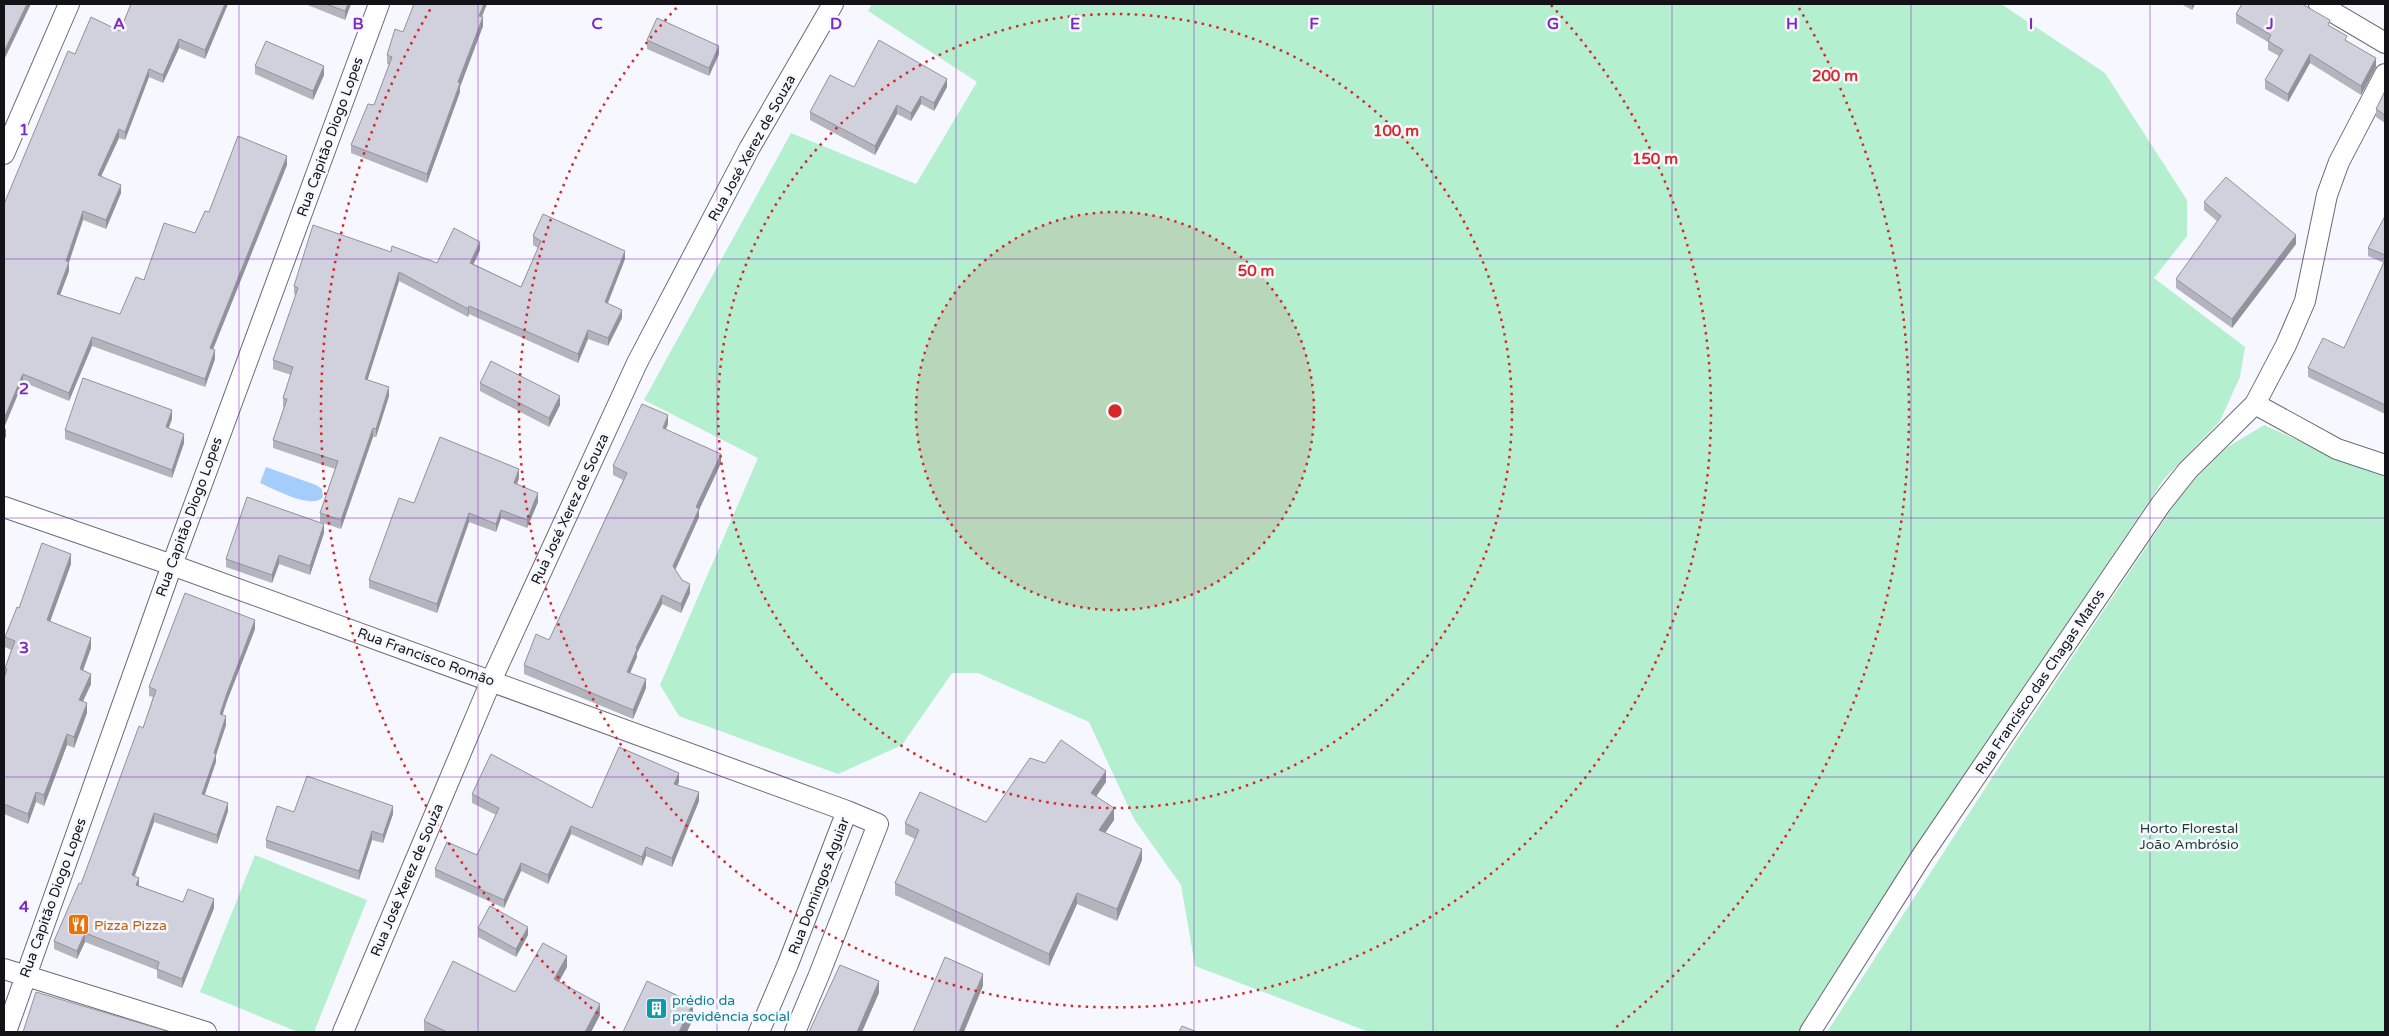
<svg xmlns="http://www.w3.org/2000/svg" width="2389" height="1036" viewBox="0 0 2389 1036" font-family="'Varela Round',sans-serif">
	<style>
		.green { fill: #b4efcf }
		.water { fill: #a5cdfb }
		.lines { fill: none; stroke-linecap: round; stroke-linejoin: round }
		.minor-casing { stroke: #6a6b76; stroke-width: 22 }
		.minor { stroke: #fff; stroke-width: 20 }
		.wall { fill: #b3b4be }
		.shaded-wall { fill: #92929b }
		.building { fill: #d0d1dd; stroke: #92929b }
		.grid { fill: none; stroke: #7b2cbf; stroke-width: 1; stroke-opacity: 0.55 }
		.ring { fill: none; stroke: #d62828; stroke-width: 2.5; stroke-dasharray: 2.5 5 }
		.labels { text-anchor: middle; dominant-baseline: central; stroke-width: 5; stroke-linejoin: round; paint-order: stroke }
		.street-label { font-size: 14px; fill: #131317; stroke: #f7f8ff }
		.park-label { font-size: 14px; fill: #1a3d2c; stroke: #f7f8ff }
		.food-label { font-size: 14px; fill: #c56008; stroke: #f7f8ff; text-anchor: start }
		.culture-label { font-size: 14px; fill: #0d838f; stroke: #f7f8ff; text-anchor: start }
		.grid-label { font-size: 16px; text-anchor: middle; font-weight: bold; fill: #7b2cbf; stroke: #f7f8ff; stroke-width: 5; stroke-linejoin: round; paint-order: stroke }
		.centre { fill: #d62828; stroke: #f7f8ff; stroke-width: 2.5 }
		.ring-label { font-size: 15px; text-anchor: middle; font-weight: bold; fill: #d62828; stroke: #f7f8ff; stroke-width: 5; stroke-linejoin: round; paint-order: stroke }
	</style>
	<rect width="100%" height="100%" fill="#f7f8ff"/>
	<path class="green" d="M 872,4 L 2001,4 L 2105,73 L 2187,200 L 2187,236 L 2154,278 L 2245,347 L 2240,377 L 2220,421 L 2164,479 L 1976,758 L 1811,1032 L 1369,1032 L 1195,966 L 1181,885 L 1134,819 L 1089,722 L 978,673 L 952,673 L 902,745 L 838,774 L 679,716 L 660,685 L 758,458 L 644,400 L 791,133 L 916,184 L 977,82 L 868,11 Z
		M 2264,425 L 2365,470 L 2385,477 L 2385,1032 L 1827,1032 L 2010,750 L 2185,489 L 2226,448 Z
		M 255,855 L 367,900 L 314,1032 L 298,1032 L 200,992 Z"/>
	<path class="water" d="M 266,467 L 316,485 L 322,489 L 323,497 C 312,510 274,489 260,483 Z"/>
	<g class="lines">
		<defs>
			<path id="minor" d="M 2319,4 L 2385,43
				M 4,154 L 69,4
				M 2255,404 L 2337,449 L 2385,465
				M 4,507 L 172,565 L 847,811 L 878,824 L 819,975 L 795,1032
				M 4,969 L 206,1032
				M 6,1032 L 172,565 L 379,4
				M 343,1032 L 491,681 L 637,363 L 749,149 L 833,4
				M 759,1032 L 788,964 L 847,811
				M 1810,1032 L 1921,857 L 2161,504 L 2188,470 L 2255,404 L 2286,345 L 2305,301 L 2327,195 L 2339,162 L 2385,74"/>
		</defs>
		<use href="#minor" class="minor-casing"/>
		<use href="#minor" class="minor"/>
	</g>
	<path class="wall" d="M 131,4 L 228,4 L 205,59 L 179,48 L 163,83 L 149,77 L 125,140 L 119,138 L 101,176 L 121,193 L 106,229 L 83,220 L 69,262 L 69,271 L 60,295 L 120,314 L 144,280 L 195,233 L 209,212 L 287,165 L 213,349 L 215,359 L 205,387 L 92,346 L 69,401 L 23,382 L 4,427 L 6,436 L 4,441 L 4,204 L 75,54 L 120,31 Z
		M 305,4 L 351,4 L 345,20 Z
		M 2181,4 L 2195,4 L 2192,10 Z
		M 2236,14 L 2330,26 L 2376,67 L 2361,95 L 2310,63 L 2288,102 L 2265,89 L 2265,80 L 2279,56 L 2268,50 L 2268,42 L 2236,23 Z
		M 482,17 L 483,26 L 460,87 L 460,92 L 427,183 L 351,153 L 351,145 L 374,105 L 389,65 L 387,64 L 387,55 L 403,32 Z
		M 647,40 L 719,54 L 709,76 L 647,49 Z
		M 255,66 L 324,75 L 313,100 L 255,74 Z
		M 854,87 L 947,87 L 934,111 L 921,104 L 911,121 L 897,114 L 875,155 L 810,120 L 810,112 Z
		M 2385,91 L 2385,123 L 2376,117 L 2376,109 Z
		M 2204,202 L 2296,244 L 2232,328 L 2176,288 L 2176,279 L 2218,222 L 2204,210 Z
		M 2385,217 L 2385,414 L 2308,377 L 2308,368 L 2344,348 L 2384,263 L 2368,256 L 2368,248 Z
		M 533,236 L 625,259 L 608,303 L 622,318 L 608,346 L 588,339 L 578,363 L 469,314 L 468,317 L 399,281 L 367,380 L 389,396 L 376,437 L 373,437 L 341,529 L 320,522 L 320,513 L 335,469 L 273,448 L 273,440 L 284,407 L 283,407 L 283,398 L 291,375 L 273,369 L 273,360 L 296,295 L 294,294 L 294,286 L 437,263 L 480,250 L 474,264 L 521,287 L 538,248 L 533,245 Z
		M 480,383 L 560,405 L 549,427 L 480,391 Z
		M 172,419 L 168,428 L 184,443 L 172,478 L 65,439 L 65,430 Z
		M 668,424 L 666,429 L 721,463 L 699,510 L 699,517 L 675,570 L 690,593 L 681,613 L 662,604 L 637,653 L 637,657 L 630,673 L 646,688 L 633,719 L 524,674 L 524,665 L 549,640 L 623,480 L 613,475 L 613,466 Z
		M 519,478 L 517,485 L 538,502 L 527,528 L 501,518 L 496,532 L 469,522 L 437,613 L 369,588 L 369,580 L 414,503 Z
		M 324,533 L 310,575 L 279,564 L 272,583 L 226,567 L 226,559 Z
		M 71,564 L 50,621 L 91,648 L 83,670 L 91,684 L 83,701 L 87,713 L 74,748 L 67,745 L 44,806 L 36,802 L 28,824 L 4,814 L 4,678 L 5,673 L 5,668 L 11,650 L 5,647 L 5,637 L 19,608 Z
		M 255,629 L 227,701 L 222,715 L 226,725 L 216,755 L 216,762 L 204,795 L 228,811 L 217,844 L 154,822 L 134,876 L 139,886 L 183,902 L 214,908 L 182,988 L 157,978 L 157,970 L 85,942 L 77,959 L 54,949 L 54,941 L 81,884 L 143,728 L 153,697 L 149,696 L 149,687 Z
		M 679,782 L 678,785 L 699,801 L 672,867 L 646,856 L 642,866 L 571,834 L 548,884 L 521,871 L 504,908 L 435,877 L 435,869 L 477,855 L 496,815 L 472,803 L 472,794 L 592,808 Z
		M 1106,782 L 1096,796 L 1114,820 L 1105,833 L 1142,860 L 1117,921 L 1077,904 L 1049,966 L 895,895 L 895,883 L 915,839 L 905,834 L 905,823 L 986,822 Z
		M 294,812 L 393,814 L 383,843 L 372,840 L 359,880 L 266,848 L 266,840 Z
		M 478,928 L 528,935 L 516,957 L 478,937 Z
		M 567,967 L 559,982 L 600,1015 L 591,1032 L 424,1032 L 424,1021 L 515,992 Z"/>
	<path class="shaded-wall" d="M 27,4 L 31,4 L 4,60 L 4,52 Z
		M 225,4 L 228,4 L 205,59 L 205,50 Z
		M 348,4 L 351,4 L 345,20 L 345,11 Z
		M 484,4 L 487,4 L 479,24 L 479,16 Z
		M 2192,4 L 2195,4 L 2192,10 Z
		M 483,17 L 483,26 L 460,87 L 460,92 L 427,183 L 427,174 L 458,82 Z
		M 179,39 L 179,48 L 163,83 L 163,75 Z
		M 719,46 L 719,54 L 709,76 L 709,68 Z
		M 2310,54 L 2310,63 L 2288,102 L 2288,94 Z
		M 2376,58 L 2376,67 L 2361,95 L 2361,86 Z
		M 324,66 L 324,75 L 313,100 L 313,91 Z
		M 149,69 L 149,77 L 125,140 L 125,132 Z
		M 947,79 L 947,87 L 934,111 L 934,103 Z
		M 921,96 L 921,104 L 911,121 L 911,113 Z
		M 897,105 L 897,114 L 875,155 L 875,146 Z
		M 119,129 L 119,138 L 98,183 L 98,175 Z
		M 287,156 L 287,165 L 210,357 L 210,348 Z
		M 121,185 L 121,193 L 106,229 L 106,220 Z
		M 83,211 L 83,220 L 69,262 L 69,271 L 57,303 L 57,294 L 66,261 Z
		M 2296,235 L 2296,244 L 2232,328 L 2232,319 Z
		M 480,242 L 480,250 L 470,271 L 470,263 Z
		M 625,251 L 625,259 L 605,310 L 605,302 Z
		M 399,272 L 399,281 L 365,388 L 365,379 Z
		M 469,306 L 469,314 L 468,317 L 468,309 Z
		M 622,310 L 622,318 L 608,346 L 608,338 Z
		M 588,330 L 588,339 L 578,363 L 578,354 Z
		M 92,337 L 92,346 L 69,401 L 69,393 Z
		M 215,350 L 215,359 L 205,387 L 205,379 Z
		M 23,374 L 23,382 L 4,428 L 4,419 Z
		M 389,387 L 389,396 L 376,437 L 376,429 Z
		M 560,396 L 560,405 L 549,427 L 549,418 Z
		M 172,410 L 172,419 L 166,436 L 166,427 Z
		M 668,415 L 668,424 L 663,436 L 663,428 Z
		M 6,428 L 6,436 L 4,441 L 4,432 Z
		M 373,428 L 373,437 L 341,529 L 341,520 Z
		M 184,434 L 184,443 L 172,478 L 172,470 Z
		M 721,454 L 721,463 L 699,510 L 699,517 L 673,575 L 673,566 L 696,507 Z
		M 519,469 L 519,478 L 514,492 L 514,483 Z
		M 538,493 L 538,502 L 527,528 L 527,520 Z
		M 501,510 L 501,518 L 496,532 L 496,524 Z
		M 469,513 L 469,522 L 437,613 L 437,604 Z
		M 324,524 L 324,533 L 310,575 L 310,566 Z
		M 71,554 L 71,564 L 47,630 L 47,620 Z
		M 279,555 L 279,564 L 272,583 L 272,575 Z
		M 690,584 L 690,593 L 681,613 L 681,604 Z
		M 662,595 L 662,604 L 637,653 L 637,657 L 627,680 L 627,672 L 636,648 Z
		M 255,620 L 255,629 L 227,701 L 220,723 L 220,714 L 227,693 Z
		M 91,638 L 91,648 L 80,679 L 80,669 Z
		M 91,674 L 91,684 L 79,710 L 79,700 Z
		M 646,679 L 646,688 L 633,719 L 633,710 Z
		M 87,703 L 87,713 L 74,748 L 74,737 Z
		M 226,716 L 226,725 L 216,755 L 216,762 L 202,803 L 202,794 L 214,753 Z
		M 67,734 L 67,745 L 44,806 L 44,795 Z
		M 1106,771 L 1106,782 L 1091,804 L 1091,793 Z
		M 679,773 L 679,782 L 674,792 L 674,784 Z
		M 36,792 L 36,802 L 28,824 L 28,814 Z
		M 699,792 L 699,801 L 672,867 L 672,858 Z
		M 228,803 L 228,811 L 217,844 L 217,835 Z
		M 393,806 L 393,814 L 383,843 L 383,835 Z
		M 1114,808 L 1114,820 L 1099,842 L 1099,830 Z
		M 154,813 L 154,822 L 132,884 L 132,875 Z
		M 571,826 L 571,834 L 548,884 L 548,875 Z
		M 372,831 L 372,840 L 359,880 L 359,871 Z
		M 646,847 L 646,856 L 642,866 L 642,857 Z
		M 1142,849 L 1142,860 L 1117,921 L 1117,909 Z
		M 521,863 L 521,871 L 504,908 L 504,900 Z
		M 139,878 L 139,887 L 136,885 Z
		M 1077,893 L 1077,904 L 1049,966 L 1049,954 Z
		M 214,899 L 214,908 L 182,988 L 182,979 Z
		M 528,927 L 528,935 L 516,957 L 516,949 Z
		M 85,933 L 85,942 L 77,959 L 77,951 Z
		M 567,956 L 567,967 L 554,990 L 554,979 Z
		M 983,974 L 983,986 L 964,1032 L 959,1032 Z
		M 879,981 L 879,993 L 862,1032 L 857,1032 Z
		M 693,1003 L 693,1019 L 687,1032 L 679,1032 Z
		M 600,1004 L 600,1015 L 591,1032 L 585,1032 Z"/>
	<path class="building" d="M 4,4 L 27,4 L 4,52 Z
		M 131,4 L 225,4 L 205,50 L 179,39 L 163,75 L 149,69 L 125,132 L 119,129 L 98,175 L 121,185 L 106,220 L 83,211 L 66,261 L 69,262 L 57,294 L 120,314 L 136,277 L 144,280 L 164,223 L 195,233 L 205,211 L 209,212 L 238,136 L 287,156 L 210,348 L 215,350 L 205,379 L 92,337 L 69,393 L 23,374 L 4,419 L 4,204 L 68,51 L 75,54 L 91,17 L 120,31 Z
		M 326,4 L 348,4 L 345,11 Z
		M 414,4 L 484,4 L 479,16 L 483,17 L 458,82 L 460,83 L 427,174 L 351,145 L 368,104 L 374,105 L 392,57 L 387,55 L 395,29 L 403,32 Z
		M 2242,4 L 2302,4 L 2330,20 L 2328,25 L 2347,36 L 2345,40 L 2376,58 L 2361,86 L 2310,54 L 2288,94 L 2265,80 L 2283,50 L 2268,41 L 2271,35 L 2236,14 Z
		M 657,18 L 719,46 L 709,68 L 647,40 Z
		M 879,40 L 947,79 L 934,103 L 921,96 L 911,113 L 897,105 L 875,146 L 810,112 L 830,75 L 854,87 Z
		M 266,41 L 324,66 L 313,91 L 255,66 Z
		M 2385,91 L 2385,115 L 2376,109 Z
		M 2226,177 L 2296,235 L 2232,319 L 2176,279 L 2221,216 L 2204,202 Z
		M 543,214 L 625,251 L 605,302 L 622,310 L 608,338 L 588,330 L 578,354 L 469,306 L 468,309 L 399,272 L 365,379 L 389,387 L 376,429 L 373,428 L 341,520 L 320,513 L 338,461 L 273,440 L 287,399 L 283,398 L 293,367 L 273,360 L 298,288 L 294,286 L 313,225 L 391,252 L 392,246 L 437,263 L 454,228 L 480,242 L 470,263 L 521,287 L 541,241 L 533,236 Z
		M 2385,216 L 2385,255 L 2368,248 Z
		M 2385,260 L 2385,405 L 2308,368 L 2323,338 L 2344,348 Z
		M 491,361 L 560,396 L 549,418 L 480,383 Z
		M 83,378 L 172,410 L 166,427 L 184,434 L 172,470 L 65,430 Z
		M 642,404 L 668,415 L 663,428 L 721,454 L 696,507 L 699,509 L 673,566 L 682,580 L 690,584 L 681,604 L 662,595 L 636,648 L 637,649 L 627,672 L 646,679 L 633,710 L 524,665 L 536,634 L 549,640 L 627,473 L 613,466 Z
		M 440,437 L 519,469 L 514,483 L 538,493 L 527,520 L 501,510 L 496,524 L 469,513 L 437,604 L 369,580 L 399,498 L 414,503 Z
		M 247,497 L 324,524 L 310,566 L 279,555 L 272,575 L 226,559 Z
		M 42,543 L 71,554 L 47,620 L 91,638 L 80,669 L 91,674 L 79,700 L 87,703 L 74,737 L 67,734 L 44,795 L 36,792 L 28,814 L 4,804 L 4,678 L 7,669 L 5,668 L 15,641 L 5,637 L 17,607 L 19,608 Z
		M 185,593 L 255,620 L 227,693 L 220,714 L 226,716 L 214,753 L 216,754 L 202,794 L 228,803 L 217,835 L 154,813 L 132,875 L 139,878 L 136,885 L 183,902 L 188,889 L 214,899 L 182,979 L 157,969 L 159,962 L 85,933 L 77,951 L 54,941 L 79,883 L 81,884 L 139,726 L 143,728 L 156,690 L 149,687 Z
		M 1061,740 L 1106,771 L 1091,793 L 1114,808 L 1099,830 L 1142,849 L 1117,909 L 1077,893 L 1049,954 L 895,883 L 919,830 L 905,823 L 920,792 L 986,822 L 1030,758 L 1045,763 Z
		M 619,747 L 679,773 L 674,784 L 699,792 L 672,858 L 646,847 L 642,857 L 571,826 L 548,875 L 521,863 L 504,900 L 435,869 L 447,842 L 477,855 L 499,808 L 472,794 L 491,754 L 592,808 Z
		M 307,776 L 393,806 L 383,835 L 372,831 L 359,871 L 266,840 L 277,806 L 294,812 Z
		M 490,906 L 528,927 L 516,949 L 478,928 Z
		M 543,943 L 567,956 L 554,979 L 600,1004 L 585,1032 L 447,1032 L 424,1021 L 453,961 L 515,992 Z
		M 945,957 L 983,974 L 959,1032 L 913,1032 Z
		M 840,965 L 879,981 L 857,1032 L 809,1032 Z
		M 647,981 L 693,1003 L 679,1032 L 623,1032 Z
		M 36,992 L 170,1032 L 23,1032 Z
		M 1182,1026 L 1197,1032 L 1179,1032 Z"/>
	<path class="grid" d="M 239,4 L 239,1032M 478,4 L 478,1032M 717,4 L 717,1032M 956,4 L 956,1032M 1194,4 L 1194,1032M 1433,4 L 1433,1032M 1672,4 L 1672,1032M 1911,4 L 1911,1032M 2150,4 L 2150,1032M 4,259 L 2385,259M 4,518 L 2385,518M 4,777 L 2385,777"/>
	<circle cx="1115" cy="411" r="199" fill="#d62828" fill-opacity=".12"/>
	<g class="ring">
		<circle cx="1115" cy="411" r="199"/>
		<circle cx="1115" cy="411" r="397"/>
		<path d="M1551 5A596 596 0 1 1 679 5"/>
		<path d="M615 1028A794 794 0 0 1 431 8M1799 8A794 794 0 0 1 1615 1028"/>
	</g>
	<defs>
		<symbol id="restaurant-square" viewBox="-11 -11 22 22"><rect x="-9" y="-9" width="18" height="18" rx="4" fill="#e8710a" stroke="#f7f8ff"/><path d="M-5-6h1v4h1v-4h1v4h1v-4h1v5L-1.5 .5V6h-2V.5L-5-1ZM5-6V6H3V1.5H1.5Q1.5-4 5-6Z" fill="#fff"/></symbol>
		<symbol id="building-square" viewBox="-11 -11 22 22"><rect x="-9" y="-9" width="18" height="18" rx="4" fill="#0f9aa8" stroke="#f7f8ff"/><path d="M-4-6H4V6H1V3H-1V6H-4ZM-2.5-4.3h1.7v1.8h-1.7ZM.8-4.3h1.7v1.8H.8ZM-2.5-1h1.7V.8h-1.7ZM.8-1h1.7V.8H.8Z" fill="#fff"/></symbol>
	</defs>
	<g fill-rule="evenodd">
		<use href="#restaurant-square" x="66" y="912" width="25" height="25"/>
		<use href="#building-square" x="644" y="996" width="25" height="25"/>
	</g>
	<g class="labels">
		<g class="street-label">
			<text transform="translate(330 137) rotate(-70)">Rua Capitão Diogo Lopes</text>
			<text transform="translate(752 148) rotate(-61)">Rua José Xerez de Souza</text>
			<text transform="translate(570 509) rotate(-65)">Rua José Xerez de Souza</text>
			<text transform="translate(189 517) rotate(-70)">Rua Capitão Diogo Lopes</text>
			<text transform="translate(426 657) rotate(20)">Rua Francisco Romão</text>
			<text transform="translate(2040 682) rotate(-56)">Rua Francisco das Chagas Matos</text>
			<text transform="translate(407 880) rotate(-67)">Rua José Xerez de Souza</text>
			<text transform="translate(819 886) rotate(-69)">Rua Domingos Aguiar</text>
			<text transform="translate(53 898) rotate(-70)">Rua Capitão Diogo Lopes</text>
		</g>
		<g class="park-label">
			<text x="2189" y="828">Horto Florestal<tspan x="2189" dy="16">João Ambrósio</tspan></text>
		</g>
		<g class="food-label">
			<text x="94" y="925">Pizza Pizza</text>
		</g>
		<g class="culture-label">
			<text x="672" y="1000">prédio da<tspan x="672" dy="16">previdência social</tspan></text>
		</g>
	</g>
	<g class="grid-label">
		<text x="119" y="29">A</text>
		<text x="358" y="29">B</text>
		<text x="597" y="29">C</text>
		<text x="836" y="29">D</text>
		<text x="1075" y="29">E</text>
		<text x="1314" y="29">F</text>
		<text x="1553" y="29">G</text>
		<text x="1792" y="29">H</text>
		<text x="2031" y="29">I</text>
		<text x="2270" y="29">J</text>
		<text x="24" y="135">1</text>
		<text x="24" y="394">2</text>
		<text x="24" y="653">3</text>
		<text x="24" y="912">4</text>
	</g>
	<circle cx="1115" cy="411" r="8" class="centre"/>
	<g class="ring-label">
		<text x="1835" y="81">200 m</text>
		<text x="1396" y="136">100 m</text>
		<text x="1655" y="164">150 m</text>
		<text x="1256" y="276">50 m</text>
	</g>
	<rect width="2389" height="1036" fill="none" stroke="#131317" stroke-width="10"/>
</svg>
